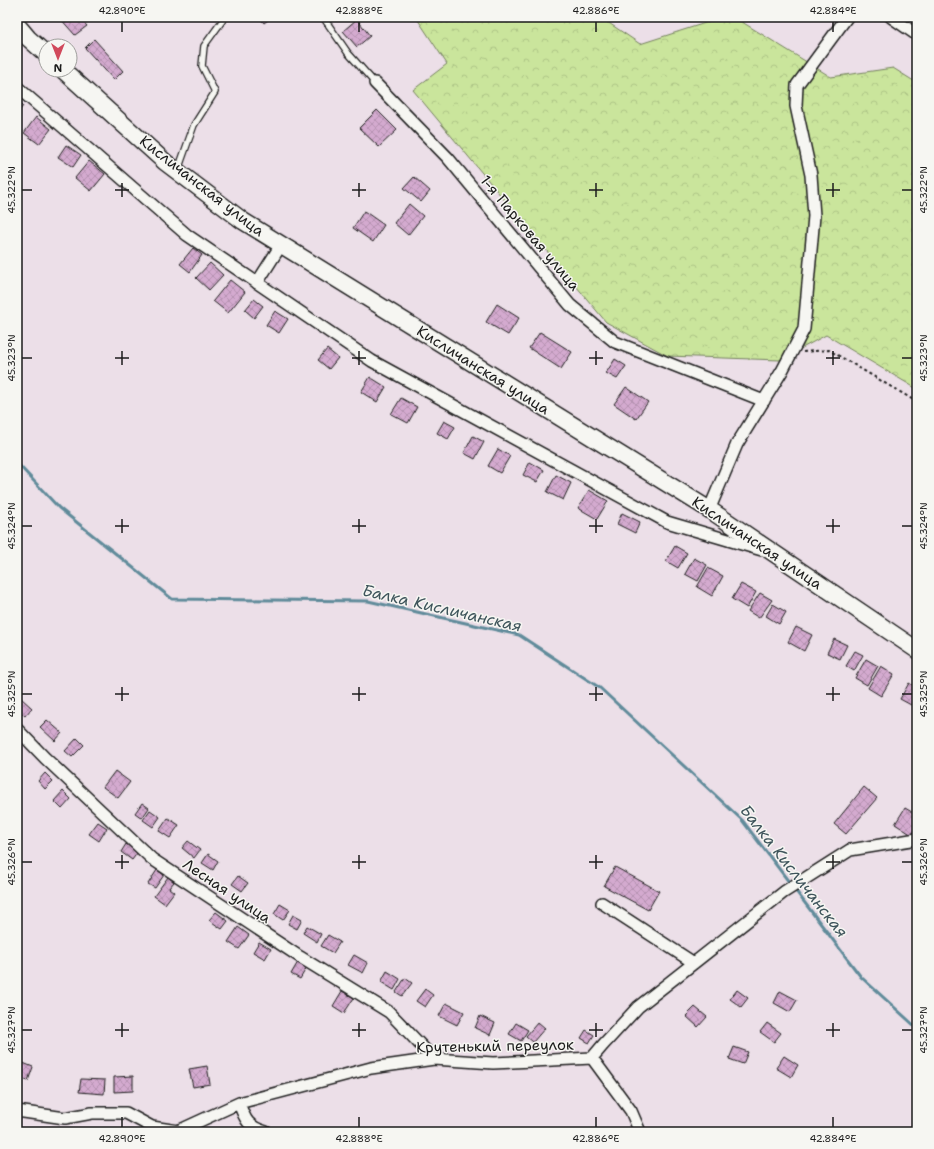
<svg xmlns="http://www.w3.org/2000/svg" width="934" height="1149" viewBox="0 0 934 1149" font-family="'Shantell Sans',sans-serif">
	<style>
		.forest { fill: url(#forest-crowns); stroke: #73805c }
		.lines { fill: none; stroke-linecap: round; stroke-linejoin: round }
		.stream { stroke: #608b9a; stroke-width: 3 }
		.building { fill: url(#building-cross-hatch); stroke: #1c1c1c }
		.lane-casing { stroke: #1c1c1c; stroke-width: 8 }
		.street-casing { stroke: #1c1c1c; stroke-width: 14 }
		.secondary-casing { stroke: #1c1c1c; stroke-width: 19 }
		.path { stroke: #1c1c1c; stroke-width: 2; stroke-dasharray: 3 3; stroke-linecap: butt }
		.lane { stroke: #f6f6f2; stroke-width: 5.5 }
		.street { stroke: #f6f6f2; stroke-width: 11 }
		.secondary { stroke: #f6f6f2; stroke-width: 16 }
		.ticks { fill: none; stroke: #1c1c1c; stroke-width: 1.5 }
		.labels { text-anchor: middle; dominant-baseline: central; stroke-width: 3; stroke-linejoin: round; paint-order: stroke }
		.street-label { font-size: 15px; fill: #1c1c1c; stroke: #f6f6f2 }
		.water-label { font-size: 16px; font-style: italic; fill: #3e545b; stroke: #f6f6f2 }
		.neatline { fill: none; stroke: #1c1c1c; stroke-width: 1.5 }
		.ticks-label { font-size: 10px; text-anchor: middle; fill: #1c1c1c }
	</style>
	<defs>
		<pattern id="forest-crowns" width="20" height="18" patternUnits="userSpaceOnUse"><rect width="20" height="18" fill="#cae59c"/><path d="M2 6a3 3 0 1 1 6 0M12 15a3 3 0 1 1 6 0" fill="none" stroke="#adc486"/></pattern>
		<pattern id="building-cross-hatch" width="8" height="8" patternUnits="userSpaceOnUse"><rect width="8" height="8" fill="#d4aacf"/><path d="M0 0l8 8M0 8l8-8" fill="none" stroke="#b592b1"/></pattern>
	</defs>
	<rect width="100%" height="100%" fill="#ecdfe8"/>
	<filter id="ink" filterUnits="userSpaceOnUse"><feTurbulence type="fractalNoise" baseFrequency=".025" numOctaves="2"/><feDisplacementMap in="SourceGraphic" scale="8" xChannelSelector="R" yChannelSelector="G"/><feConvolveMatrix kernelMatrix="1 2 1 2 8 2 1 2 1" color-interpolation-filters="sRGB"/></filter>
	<g filter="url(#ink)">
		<path class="forest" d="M 416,17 L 600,17 L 640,44 L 724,17 L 734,17 L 831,77 L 893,68 L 917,83 L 917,389 L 826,335 L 780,360 L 668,356 L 606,322 L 413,90 L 447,64 Z"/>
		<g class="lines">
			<path class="stream" d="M 17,463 L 59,508 L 172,599 L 368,601 L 519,635 L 600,688 L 742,820 L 861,977 L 917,1028"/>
		</g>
		<path class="building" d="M 59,17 L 79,17 L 87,26 L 75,35 Z
			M 259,17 L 272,17 L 264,23 Z
			M 357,19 L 370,36 L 357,47 L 343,31 Z
			M 94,39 L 123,71 L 114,80 L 85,48 Z
			M 17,101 L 23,106 L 17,114 Z
			M 377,110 L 397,130 L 379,147 L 359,128 Z
			M 36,117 L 51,129 L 39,144 L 24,133 Z
			M 66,145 L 81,155 L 73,167 L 58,157 Z
			M 89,161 L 105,174 L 91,191 L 75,178 Z
			M 414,177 L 430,191 L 421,202 L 404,188 Z
			M 409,204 L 423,216 L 408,235 L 394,223 Z
			M 364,211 L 384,225 L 373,242 L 353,228 Z
			M 193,248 L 202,255 L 190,272 L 180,264 Z
			M 210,263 L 223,275 L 209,290 L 196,278 Z
			M 230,280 L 245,292 L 228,313 L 213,301 Z
			M 254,299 L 263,306 L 254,318 L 245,310 Z
			M 497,304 L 519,318 L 508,335 L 486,322 Z
			M 275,311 L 288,319 L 279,333 L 266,325 Z
			M 540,332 L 572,352 L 561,369 L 529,348 Z
			M 327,349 L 338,358 L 329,369 L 318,360 Z
			M 615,359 L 626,366 L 617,379 L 606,373 Z
			M 370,377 L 386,387 L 377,402 L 361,392 Z
			M 626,387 L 648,402 L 636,419 L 614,404 Z
			M 401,398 L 417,407 L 408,423 L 391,414 Z
			M 444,421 L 455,427 L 448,439 L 437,433 Z
			M 473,436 L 484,442 L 475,459 L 464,453 Z
			M 498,449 L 510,456 L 500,473 L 488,466 Z
			M 530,462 L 544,470 L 537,482 L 523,475 Z
			M 556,475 L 571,483 L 563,500 L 547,492 Z
			M 589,490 L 608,501 L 597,519 L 578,508 Z
			M 622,513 L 640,522 L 635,533 L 617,524 Z
			M 675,546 L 687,553 L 678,568 L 666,561 Z
			M 694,558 L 707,565 L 698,581 L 685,574 Z
			M 708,568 L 723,576 L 712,596 L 697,587 Z
			M 741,584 L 756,592 L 747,608 L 732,599 Z
			M 760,593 L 772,600 L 759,618 L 748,611 Z
			M 773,604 L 786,612 L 779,624 L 766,616 Z
			M 796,627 L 812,635 L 804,651 L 788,642 Z
			M 834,639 L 847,645 L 840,659 L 827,653 Z
			M 855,651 L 863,655 L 854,671 L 846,666 Z
			M 866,659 L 878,666 L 867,685 L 855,678 Z
			M 881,666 L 894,674 L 881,696 L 868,688 Z
			M 909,683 L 917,688 L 917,696 L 911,705 L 900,699 Z
			M 21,698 L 32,708 L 25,716 L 17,709 L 17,703 Z
			M 47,720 L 62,733 L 55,741 L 40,727 Z
			M 77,738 L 84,745 L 72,757 L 65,751 Z
			M 115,771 L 130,782 L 118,798 L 103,787 Z
			M 45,773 L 53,781 L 45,789 L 38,781 Z
			M 864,787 L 877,798 L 846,834 L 834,824 Z
			M 63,791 L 71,799 L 62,809 L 54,801 Z
			M 142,803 L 149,808 L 142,818 L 135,813 Z
			M 905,808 L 917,815 L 917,827 L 912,835 L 895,824 Z
			M 150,810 L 160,817 L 153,827 L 143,820 Z
			M 168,818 L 179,825 L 170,838 L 159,831 Z
			M 98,822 L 107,828 L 99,841 L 89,834 Z
			M 188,841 L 200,850 L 194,858 L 182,848 Z
			M 126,844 L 138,852 L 132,860 L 121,852 Z
			M 208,854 L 218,861 L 213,870 L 202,863 Z
			M 615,867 L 659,891 L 648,910 L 604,886 Z
			M 157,870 L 164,875 L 155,888 L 148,884 Z
			M 238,876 L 248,883 L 242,891 L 232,884 Z
			M 168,877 L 174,882 L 169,888 L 174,892 L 165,904 L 154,896 Z
			M 280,904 L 290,910 L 283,920 L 274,914 Z
			M 216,912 L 228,921 L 222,929 L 209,920 Z
			M 293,915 L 302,920 L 297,929 L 288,924 Z
			M 307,926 L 321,934 L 317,942 L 303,933 Z
			M 238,927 L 249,935 L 239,949 L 228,942 Z
			M 328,935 L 340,942 L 333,953 L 321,946 Z
			M 259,942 L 271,949 L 265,959 L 253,952 Z
			M 354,955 L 368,963 L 363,973 L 348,965 Z
			M 298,962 L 307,967 L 300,979 L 291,974 Z
			M 387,971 L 400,979 L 394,990 L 381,982 Z
			M 405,978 L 412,983 L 402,996 L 396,992 Z
			M 425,989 L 433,995 L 425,1007 L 416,1001 Z
			M 737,990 L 748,998 L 741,1007 L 730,999 Z
			M 342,991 L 354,998 L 344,1013 L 333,1006 Z
			M 780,991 L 797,1000 L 790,1012 L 774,1003 Z
			M 446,1003 L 464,1012 L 457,1025 L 439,1016 Z
			M 695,1007 L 707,1017 L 698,1027 L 686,1016 Z
			M 480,1016 L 495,1023 L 490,1035 L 475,1028 Z
			M 538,1022 L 545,1028 L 533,1042 L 526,1036 Z
			M 516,1023 L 528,1030 L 521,1041 L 509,1034 Z
			M 767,1023 L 781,1033 L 774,1042 L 760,1032 Z
			M 586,1030 L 594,1035 L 589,1043 L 581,1038 Z
			M 734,1047 L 748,1052 L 743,1064 L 729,1059 Z
			M 784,1056 L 798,1065 L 791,1077 L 776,1068 Z
			M 23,1063 L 33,1067 L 28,1081 L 17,1077 Z
			M 207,1066 L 210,1084 L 193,1087 L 189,1069 Z
			M 133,1076 L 133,1091 L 114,1092 L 114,1077 Z
			M 81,1079 L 105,1080 L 104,1094 L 79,1092 Z"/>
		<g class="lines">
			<defs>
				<path id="lane" d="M 323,17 L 348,53 L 375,83
					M 178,170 L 194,125 L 215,92 L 202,66 L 204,46 L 225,17"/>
				<path id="street" d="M 891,17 L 917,35
					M 375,83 L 448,158 L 570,305 L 615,342 L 764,401
					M 17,87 L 187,235 L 372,361 L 667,522 L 762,550
					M 257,283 L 281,245
					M 709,510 L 737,444 L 782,371 L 804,329 L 814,216 L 811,175 L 796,106 L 797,85 L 847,17
					M 17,729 L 45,758 L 152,859 L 300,957 L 389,1012 L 434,1059
					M 602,903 L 694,963
					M 592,1058 L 631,1111 L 640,1132
					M 239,1103 C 245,1120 248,1127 266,1132
					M 17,1111 L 65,1118 L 92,1113 L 126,1113 L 152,1127 L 178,1131 L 239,1103 L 371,1068 L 434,1059 L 493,1063 L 592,1058 L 603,1045 L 638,1007 L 784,892 L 850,850 L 917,839"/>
				<path id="secondary" d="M 17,25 L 28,38 L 46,54
					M 63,70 L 165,162 L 243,221 L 713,512 L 917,650"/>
			</defs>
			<use href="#lane" class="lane-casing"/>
			<use href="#street" class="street-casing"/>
			<use href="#secondary" class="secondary-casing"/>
			<path class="path" d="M 803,352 L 829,350 L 917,402"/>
			<use href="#lane" class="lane"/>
			<use href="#street" class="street"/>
			<use href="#secondary" class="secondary"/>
		</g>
	</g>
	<path class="ticks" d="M 122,22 L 122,32M 359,22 L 359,32M 596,22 L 596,32M 833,22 L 833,32M 122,183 L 122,197M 359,183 L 359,197M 596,183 L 596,197M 833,183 L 833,197M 22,190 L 32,190M 115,190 L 129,190M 352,190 L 366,190M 589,190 L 603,190M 826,190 L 840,190M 902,190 L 912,190M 122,351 L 122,365M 359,351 L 359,365M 596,351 L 596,365M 833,351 L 833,365M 22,358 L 32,358M 115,358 L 129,358M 352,358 L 366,358M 589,358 L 603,358M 826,358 L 840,358M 902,358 L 912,358M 122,519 L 122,533M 359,519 L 359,533M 596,519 L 596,533M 833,519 L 833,533M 22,526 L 32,526M 115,526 L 129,526M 352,526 L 366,526M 589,526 L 603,526M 826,526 L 840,526M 902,526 L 912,526M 122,687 L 122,701M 359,687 L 359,701M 596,687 L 596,701M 833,687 L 833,701M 22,694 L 32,694M 115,694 L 129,694M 352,694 L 366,694M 589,694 L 603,694M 826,694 L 840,694M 902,694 L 912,694M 122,855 L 122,869M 359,855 L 359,869M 596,855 L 596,869M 833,855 L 833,869M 22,862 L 32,862M 115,862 L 129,862M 352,862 L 366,862M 589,862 L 603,862M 826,862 L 840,862M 902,862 L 912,862M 122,1023 L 122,1037M 359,1023 L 359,1037M 596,1023 L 596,1037M 833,1023 L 833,1037M 22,1030 L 32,1030M 115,1030 L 129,1030M 352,1030 L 366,1030M 589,1030 L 603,1030M 826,1030 L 840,1030M 902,1030 L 912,1030M 122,1117 L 122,1127M 359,1117 L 359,1127M 596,1117 L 596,1127M 833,1117 L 833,1127"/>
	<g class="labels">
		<g class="street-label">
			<text transform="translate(202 186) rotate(38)">Кисличанская улица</text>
			<text transform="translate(530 233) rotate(50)">1-я Парковая улица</text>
			<text transform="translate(483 370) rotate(32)">Кисличанская улица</text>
			<text transform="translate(757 543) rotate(34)">Кисличанская улица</text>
			<text transform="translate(227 891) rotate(34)">Лесная улица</text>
			<text transform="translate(495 1046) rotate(-1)">Крутенький переулок</text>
		</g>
		<g class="water-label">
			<text transform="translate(442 608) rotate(13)">Балка Кисличанская</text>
			<text transform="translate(794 871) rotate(52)">Балка Кисличанская</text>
		</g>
	</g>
	<rect width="934" height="1149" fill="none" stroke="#f6f6f2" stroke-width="44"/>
	<g transform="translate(58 58) rotate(180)"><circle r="19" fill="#f6f6f2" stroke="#9f9f9c"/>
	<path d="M0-3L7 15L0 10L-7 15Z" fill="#d1495b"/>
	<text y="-6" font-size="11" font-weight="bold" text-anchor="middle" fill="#1c1c1c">N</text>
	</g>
	<rect x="22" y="22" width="890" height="1105" class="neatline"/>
	<g class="ticks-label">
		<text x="122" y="14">42.890°E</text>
		<text x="359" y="14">42.888°E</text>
		<text x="596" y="14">42.886°E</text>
		<text x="833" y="14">42.884°E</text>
		<text transform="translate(923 190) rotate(-90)" y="4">45.322°N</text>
		<text transform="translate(11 190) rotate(-90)" y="4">45.322°N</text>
		<text transform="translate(923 358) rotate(-90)" y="4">45.323°N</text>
		<text transform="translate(11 358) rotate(-90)" y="4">45.323°N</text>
		<text transform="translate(923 526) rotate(-90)" y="4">45.324°N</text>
		<text transform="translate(11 526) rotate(-90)" y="4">45.324°N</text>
		<text transform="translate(923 694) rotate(-90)" y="4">45.325°N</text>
		<text transform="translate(11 694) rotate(-90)" y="4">45.325°N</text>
		<text transform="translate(923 862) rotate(-90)" y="4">45.326°N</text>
		<text transform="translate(11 862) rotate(-90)" y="4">45.326°N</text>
		<text transform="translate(923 1030) rotate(-90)" y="4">45.327°N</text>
		<text transform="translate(11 1030) rotate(-90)" y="4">45.327°N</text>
		<text x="122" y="1142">42.890°E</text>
		<text x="359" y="1142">42.888°E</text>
		<text x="596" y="1142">42.886°E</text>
		<text x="833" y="1142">42.884°E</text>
	</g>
</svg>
